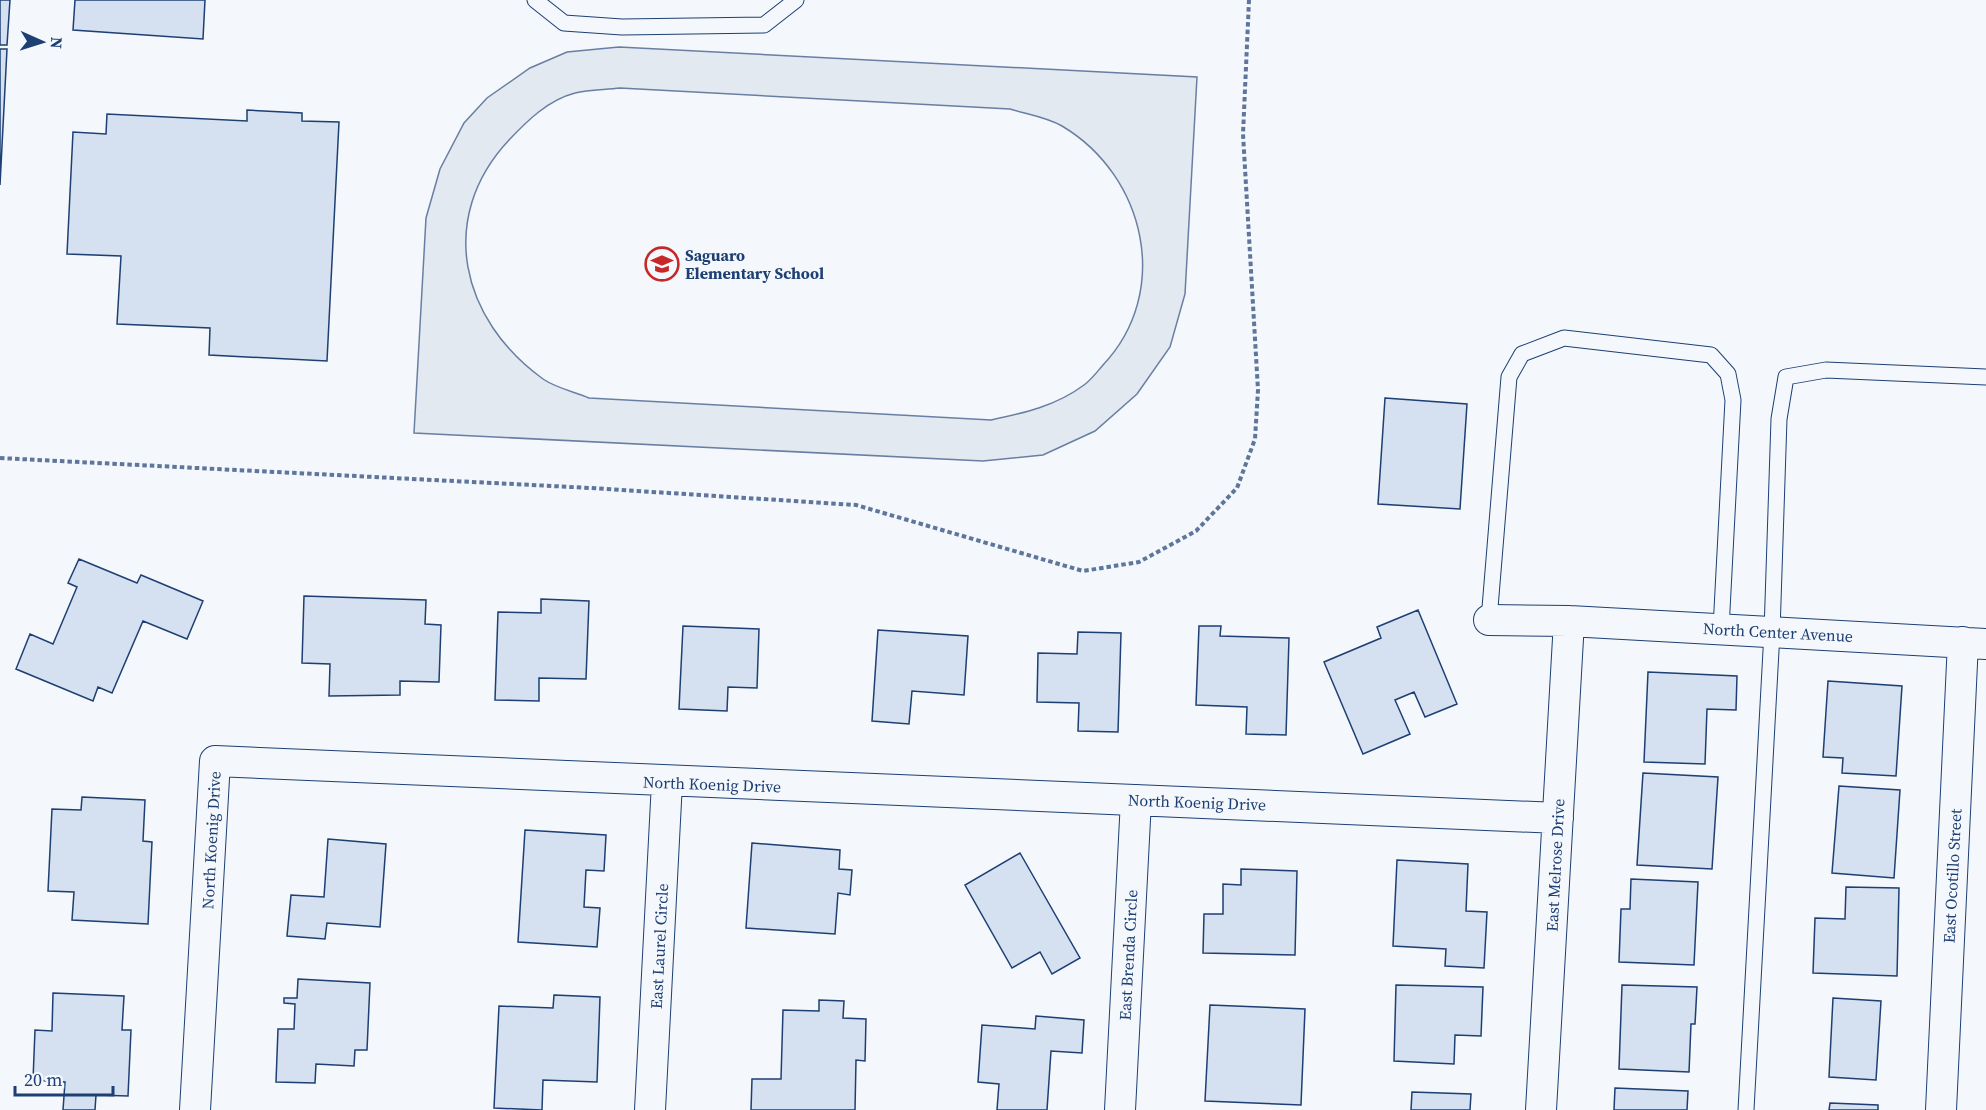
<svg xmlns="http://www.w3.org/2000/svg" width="1986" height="1110" viewBox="0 0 1986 1110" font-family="'Source Serif 4',serif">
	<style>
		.green { fill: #e3e9f0; stroke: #687fa3; stroke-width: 1.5; fill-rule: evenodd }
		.building { fill: #d5e0f0; stroke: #1d3f73; stroke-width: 1.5 }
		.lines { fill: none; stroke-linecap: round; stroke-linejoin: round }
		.lane-casing { stroke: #1d3f73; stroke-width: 17 }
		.street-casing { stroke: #1d3f73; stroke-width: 32 }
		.path { stroke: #5e769c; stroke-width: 4; stroke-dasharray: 4.5 3; stroke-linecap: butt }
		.lane { stroke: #f4f7fb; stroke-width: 15 }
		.street { stroke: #f4f7fb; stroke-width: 30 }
		.labels { text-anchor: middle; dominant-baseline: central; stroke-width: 4.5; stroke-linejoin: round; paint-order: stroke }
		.poi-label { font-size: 16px; font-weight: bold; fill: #1d3f73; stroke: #f4f7fb; text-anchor: start }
		.street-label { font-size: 16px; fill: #1d3f73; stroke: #f4f7fb }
	</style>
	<rect width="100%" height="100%" fill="#f4f7fb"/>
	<path class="green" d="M 619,47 L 1197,77 L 1185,294 L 1170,347 L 1137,394 L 1095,431 L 1043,455 L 983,461 L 414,433 L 426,218 L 440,169 L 464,123 L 487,98 L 530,68 L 567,52 ZM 620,88 L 1010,109 C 1026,114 1047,117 1062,126 C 1146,176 1172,292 1103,365 C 1097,372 1091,380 1084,385 C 1056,406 1024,413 991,420 L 589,398 C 575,392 556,388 543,379 C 461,320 436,218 509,140 C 527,121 548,100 575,93 C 589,89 606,90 620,88 Z"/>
	<path class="building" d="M 0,0 L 10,0 L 7,45 L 0,45 Z
		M 75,0 L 205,0 L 203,39 L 73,30 Z
		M 0,49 L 7,49 L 0,185 Z
		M 247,110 L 302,113 L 302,121 L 339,122 L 327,361 L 209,355 L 210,328 L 117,324 L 121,256 L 67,254 L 73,132 L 106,134 L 107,114 L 247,121 Z
		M 1385,398 L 1467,404 L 1460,509 L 1378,504 Z
		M 79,559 L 137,583 L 141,575 L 203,601 L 187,639 L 143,621 L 112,693 L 98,687 L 93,701 L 16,669 L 30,634 L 53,644 L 77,587 L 68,583 Z
		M 304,596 L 426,600 L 425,624 L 441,625 L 439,682 L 400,681 L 400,695 L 329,696 L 330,664 L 302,663 Z
		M 541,599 L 589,601 L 586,679 L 539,678 L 539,701 L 495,700 L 498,612 L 541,613 Z
		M 1418,610 L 1457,704 L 1425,717 L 1414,692 L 1395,700 L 1410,734 L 1363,754 L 1324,662 L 1381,638 L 1377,627 Z
		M 683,626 L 759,629 L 757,688 L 728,687 L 727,711 L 679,709 Z
		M 1199,626 L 1221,626 L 1220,636 L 1289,638 L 1286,735 L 1246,734 L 1247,707 L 1196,705 Z
		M 878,630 L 968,636 L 964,695 L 912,691 L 909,724 L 872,721 Z
		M 1078,632 L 1121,633 L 1118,732 L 1078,731 L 1079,703 L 1037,702 L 1038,653 L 1077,654 Z
		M 1648,672 L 1737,676 L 1736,710 L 1707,709 L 1705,764 L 1644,762 Z
		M 1828,681 L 1902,686 L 1896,776 L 1842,773 L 1843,758 L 1823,757 Z
		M 1643,773 L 1718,777 L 1712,869 L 1637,865 Z
		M 1839,786 L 1900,790 L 1894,878 L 1832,873 Z
		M 82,797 L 145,800 L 143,841 L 152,842 L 148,924 L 72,920 L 74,892 L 48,891 L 52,809 L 81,810 Z
		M 525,830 L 606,835 L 604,871 L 586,870 L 584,907 L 600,908 L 597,947 L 518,942 Z
		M 328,839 L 386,844 L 380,927 L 327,923 L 325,939 L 287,936 L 291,895 L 324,897 Z
		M 752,843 L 840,850 L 839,869 L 852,870 L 850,895 L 838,893 L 835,934 L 746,928 Z
		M 1020,853 L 1080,958 L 1052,974 L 1040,952 L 1012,968 L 965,885 Z
		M 1397,860 L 1468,864 L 1466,911 L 1487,912 L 1484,968 L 1445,966 L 1446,949 L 1393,946 Z
		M 1241,869 L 1297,871 L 1295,955 L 1203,953 L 1204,914 L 1223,914 L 1223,884 L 1241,885 Z
		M 1631,879 L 1698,882 L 1694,965 L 1619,962 L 1621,909 L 1630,909 Z
		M 1846,887 L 1899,888 L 1897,976 L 1813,973 L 1815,918 L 1845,919 Z
		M 298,979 L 370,983 L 367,1050 L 355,1050 L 354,1066 L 316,1064 L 315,1083 L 276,1082 L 278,1029 L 294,1029 L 295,1004 L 284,1003 L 284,998 L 297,998 Z
		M 1396,985 L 1483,987 L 1481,1036 L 1455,1035 L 1454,1064 L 1394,1061 Z
		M 1622,985 L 1697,987 L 1695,1024 L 1691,1024 L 1689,1072 L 1619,1069 Z
		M 53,993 L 124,996 L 122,1030 L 131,1030 L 128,1096 L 96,1095 L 95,1110 L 63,1110 L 65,1082 L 33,1080 L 35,1030 L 52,1031 Z
		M 554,995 L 600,997 L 597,1082 L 543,1080 L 542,1110 L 494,1108 L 499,1006 L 553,1008 Z
		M 1833,998 L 1881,1001 L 1876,1080 L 1829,1077 Z
		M 819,1000 L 844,1001 L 843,1018 L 866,1019 L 865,1061 L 856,1060 L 855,1110 L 751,1110 L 752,1079 L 781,1079 L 783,1010 L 819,1011 Z
		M 1210,1005 L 1305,1009 L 1301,1105 L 1205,1101 Z
		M 1036,1016 L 1084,1020 L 1082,1053 L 1051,1051 L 1047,1110 L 997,1110 L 999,1084 L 978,1082 L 982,1025 L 1035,1029 Z
		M 1615,1088 L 1688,1091 L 1687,1110 L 1614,1110 Z
		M 1412,1092 L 1471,1094 L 1470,1110 L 1411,1110 Z
		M 1830,1103 L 1878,1105 L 1878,1110 L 1829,1110 Z"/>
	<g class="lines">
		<defs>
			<path id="lane" d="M 535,0 L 564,23 L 622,27 L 764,25 L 796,0
				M 1489,620 L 1509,377 L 1522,354 L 1564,338 L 1711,355 L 1728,374 L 1733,400 L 1721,629
				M 1746,1110 L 1772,632 L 1779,419 L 1786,377 L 1826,370 L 1986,377"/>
			<path id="street" d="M 1489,620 L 1569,621 L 1986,644
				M 195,1110 L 215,761 L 1558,818
				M 650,1110 L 667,782
				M 1120,1110 L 1136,800
				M 1541,1110 L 1569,621
				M 1941,1110 L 1963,642"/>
		</defs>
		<use href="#lane" class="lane-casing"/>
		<use href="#street" class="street-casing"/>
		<path class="path" d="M 0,458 L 591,488 L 856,505 L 1083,571 L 1139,562 L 1196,531 L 1237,488 L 1255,439 L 1258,390 L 1243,134 L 1249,0"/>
		<use href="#lane" class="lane"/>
		<use href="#street" class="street"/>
	</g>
	<defs>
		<symbol id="school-ring" viewBox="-11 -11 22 22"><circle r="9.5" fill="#f4f7fb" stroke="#c62828" stroke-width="1.5"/><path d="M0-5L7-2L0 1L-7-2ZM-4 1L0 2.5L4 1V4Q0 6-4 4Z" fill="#c62828"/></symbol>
	</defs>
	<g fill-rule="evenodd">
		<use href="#school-ring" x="643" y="245" width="38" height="38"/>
	</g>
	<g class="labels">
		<g class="poi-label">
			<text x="685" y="255">Saguaro<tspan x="685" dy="18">Elementary School</tspan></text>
		</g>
		<g class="street-label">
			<text transform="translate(1778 632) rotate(3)">North Center Avenue</text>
			<text transform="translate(712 784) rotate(2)">North Koenig Drive</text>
			<text transform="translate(1197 802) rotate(2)">North Koenig Drive</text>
			<text transform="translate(211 840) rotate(-87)">North Koenig Drive</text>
			<text transform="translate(1555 865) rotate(-87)">East Melrose Drive</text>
			<text transform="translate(1952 876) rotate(-87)">East Ocotillo Street</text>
			<text transform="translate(659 946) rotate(-87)">East Laurel Circle</text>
			<text transform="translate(1128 955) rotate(-87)">East Brenda Circle</text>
		</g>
	</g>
	<g transform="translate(42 42) rotate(93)" stroke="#f4f7fb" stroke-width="4.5" paint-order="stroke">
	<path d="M0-4.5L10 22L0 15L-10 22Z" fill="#1d3f73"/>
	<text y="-9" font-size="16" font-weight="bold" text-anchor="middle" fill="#1d3f73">N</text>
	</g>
	<path d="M15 1086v9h98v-9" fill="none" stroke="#1d3f73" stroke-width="3"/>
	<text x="24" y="1086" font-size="18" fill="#1d3f73" stroke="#f4f7fb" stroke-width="4.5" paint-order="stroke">20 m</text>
</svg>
